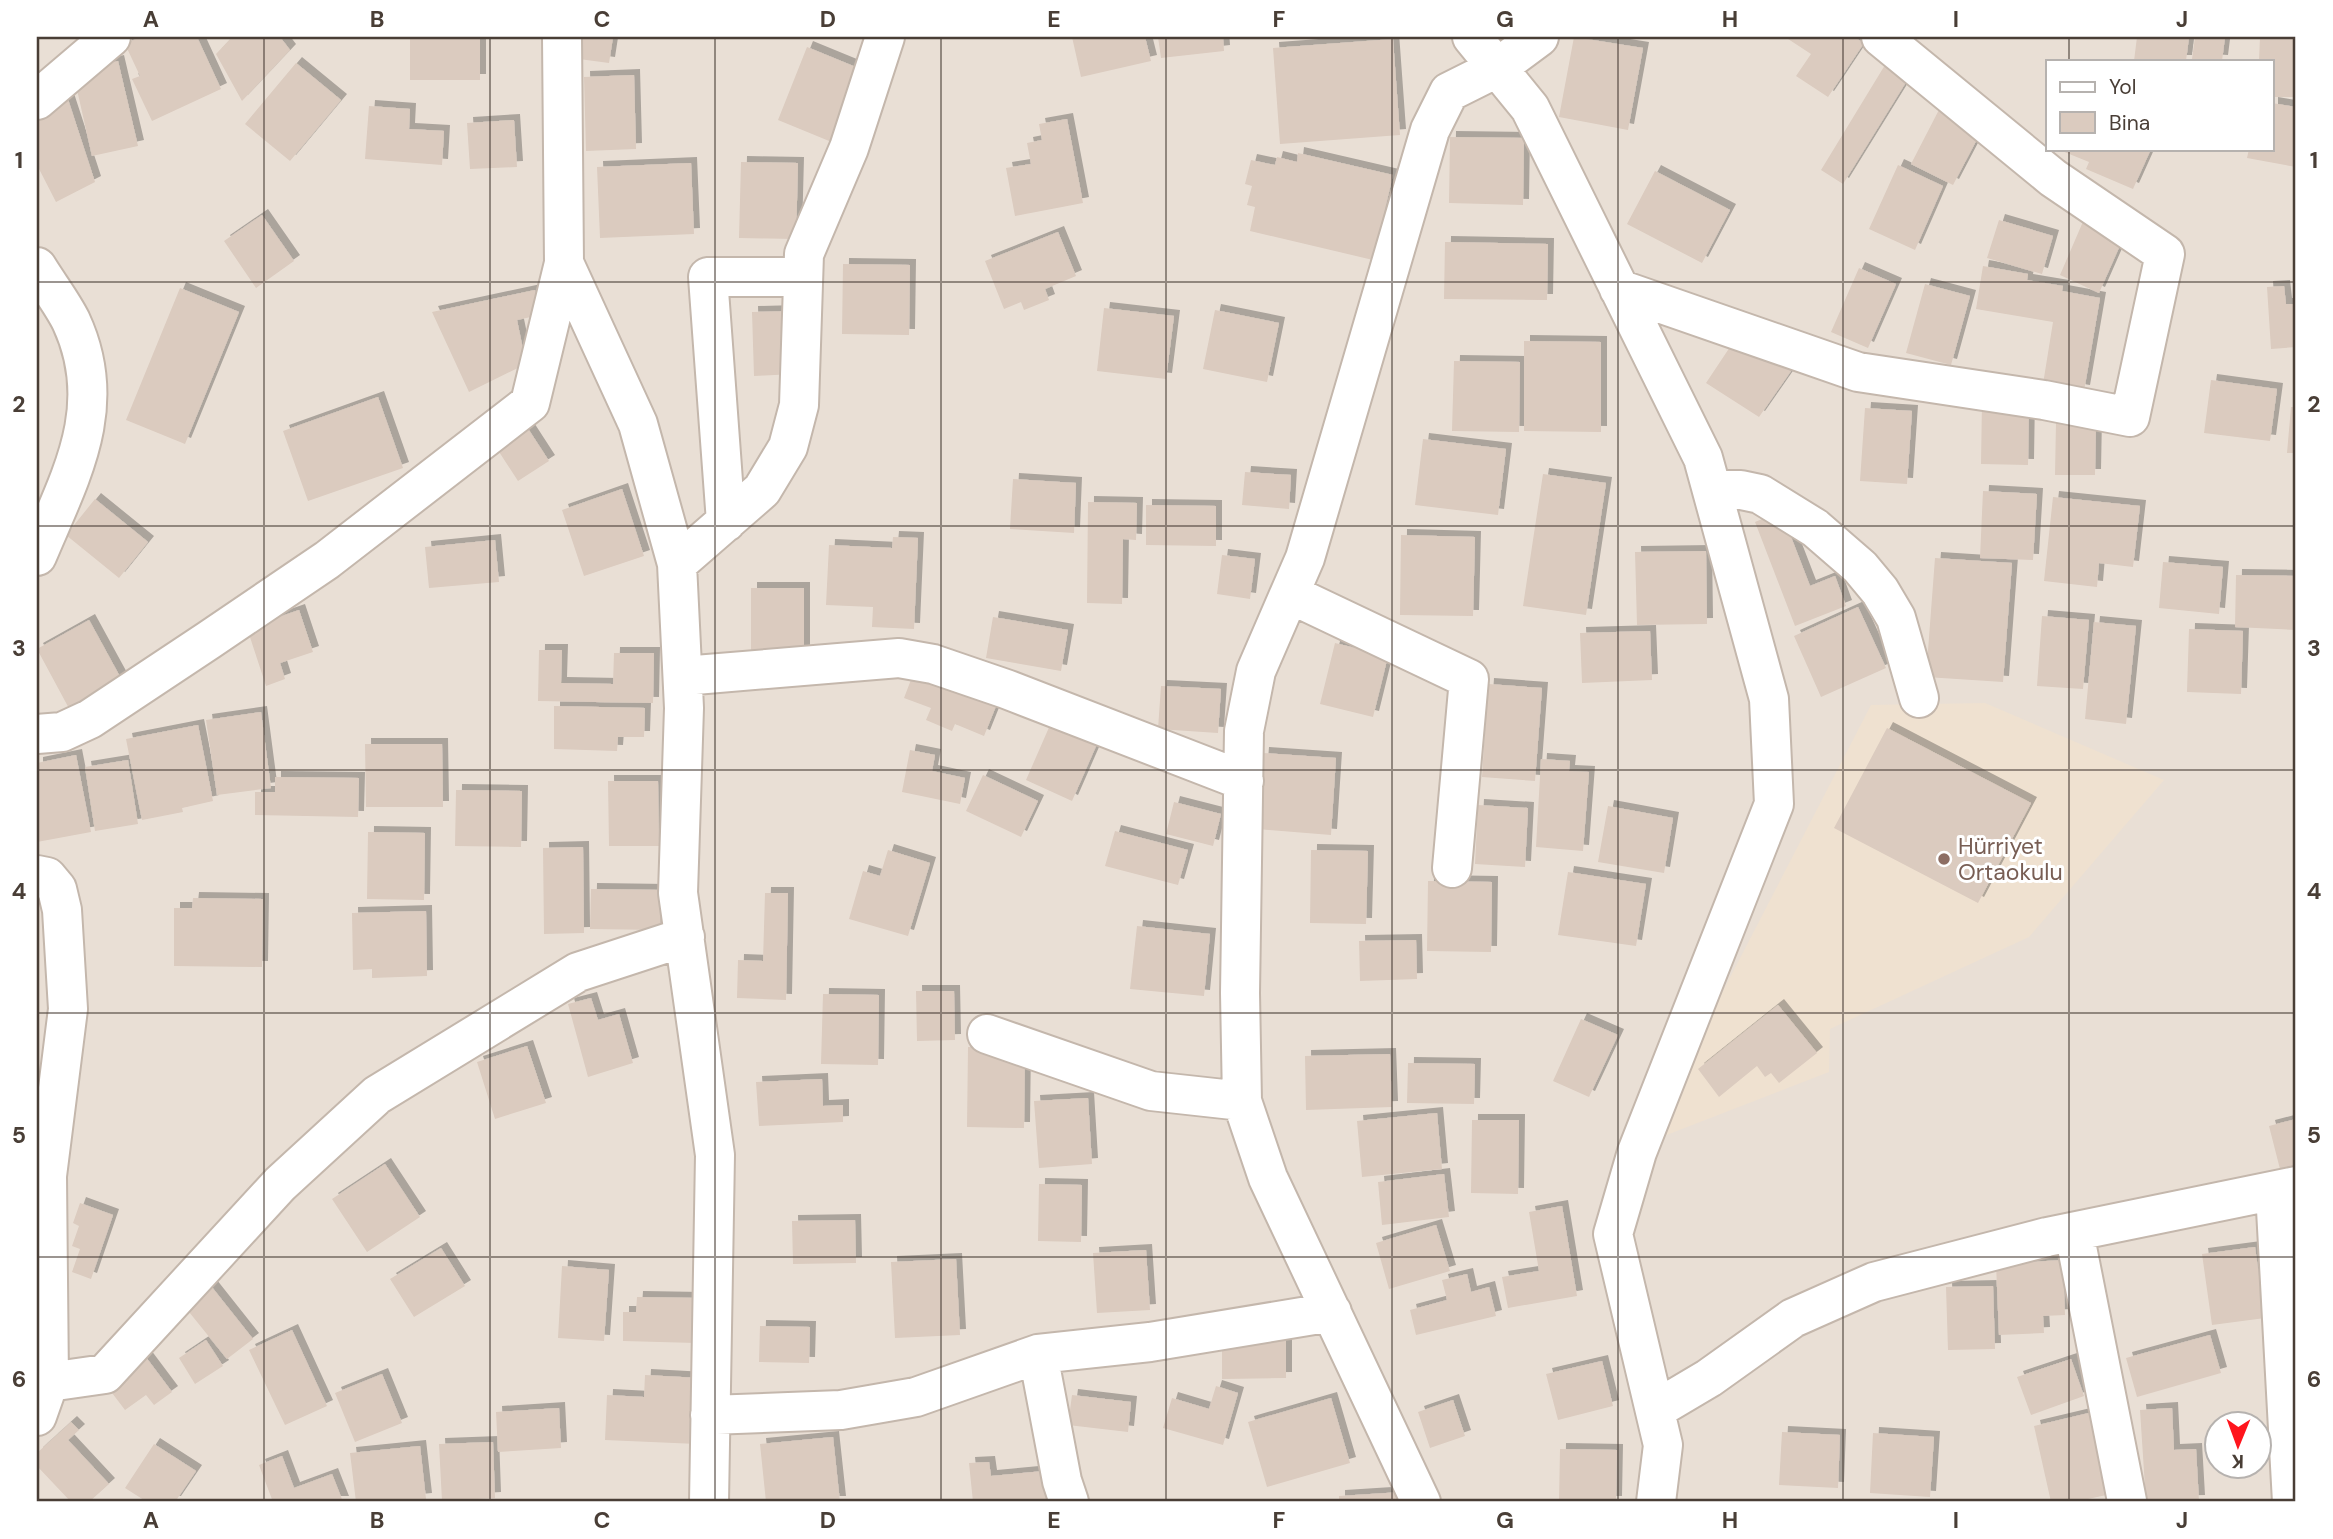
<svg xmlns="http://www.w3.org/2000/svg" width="2333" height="1539" viewBox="0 0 2333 1539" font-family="'DM Sans',sans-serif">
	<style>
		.residential { fill: #e9dfd5; fill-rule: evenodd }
		.education { fill: #efe1d0 }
		.building { fill: #dbcbbf; filter: url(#shadow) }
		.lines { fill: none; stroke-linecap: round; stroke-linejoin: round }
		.minor-casing { stroke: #c4b7ac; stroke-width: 42 }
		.minor { stroke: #fff; stroke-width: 38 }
		.grid { fill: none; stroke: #493e36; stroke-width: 2; stroke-opacity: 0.55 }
		.education-dot { fill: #8d6e63; stroke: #fff; stroke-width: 2.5 }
		.labels { text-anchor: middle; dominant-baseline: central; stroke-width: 6; stroke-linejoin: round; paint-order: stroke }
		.education-label { font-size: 23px; fill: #785e54; stroke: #fff; text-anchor: start }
		.neatline { fill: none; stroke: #493e36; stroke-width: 2.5 }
		.grid-label { font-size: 23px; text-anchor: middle; font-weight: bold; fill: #493e36 }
	</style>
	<defs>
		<filter id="shadow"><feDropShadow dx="6" dy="-6" stdDeviation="0" flood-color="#0004"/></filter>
	</defs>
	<rect width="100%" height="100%" fill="#f5efe8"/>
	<path class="residential" d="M 37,37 L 2296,37 L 2296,1502 L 37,1502 ZM 2048,61 L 2272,61 L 2272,149 L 2048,149 ZM 2218,1424 L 2260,1424 L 2260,1466 L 2218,1466 Z"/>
	<path class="education" d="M 1985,703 L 2164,780 L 2029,937 L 1830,1029 L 1829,1072 L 1664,1136 L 1675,1084 L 1871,705 Z"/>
	<path class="building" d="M 140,37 L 197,37 L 221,89 L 152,121 L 132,79 L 140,76 L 125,44 Z
		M 232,37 L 280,37 L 290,50 L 242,101 L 216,54 Z
		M 410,37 L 480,37 L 480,80 L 410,80 Z
		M 583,37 L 613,37 L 609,63 L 579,59 Z
		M 1072,37 L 1145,37 L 1151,61 L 1081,77 Z
		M 1158,37 L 1223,37 L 1224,51 L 1161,58 Z
		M 1574,37 L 1643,48 L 1628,130 L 1559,117 Z
		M 1785,37 L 1854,37 L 1864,43 L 1828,97 L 1796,76 L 1811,54 Z
		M 2137,37 L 2189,37 L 2186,61 L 2134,61 Z
		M 2195,37 L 2225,37 L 2222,61 L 2192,59 Z
		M 2260,37 L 2296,37 L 2296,97 L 2272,97 L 2272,61 L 2259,61 Z
		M 1393,39 L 1400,135 L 1280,144 L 1273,48 Z
		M 807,47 L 863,70 L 834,143 L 778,120 Z
		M 118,61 L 138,146 L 92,156 L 73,72 Z
		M 296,63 L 341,100 L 290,161 L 245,124 Z
		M 1885,65 L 1908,79 L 1843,184 L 1821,170 Z
		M 634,75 L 636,149 L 586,151 L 584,77 Z
		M 62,81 L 95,182 L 56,202 L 37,165 L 37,115 Z
		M 1943,102 L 1985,124 L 1953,185 L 1911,164 Z
		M 2272,103 L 2296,107 L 2296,167 L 2247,158 L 2249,149 L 2272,149 Z
		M 369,106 L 410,109 L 409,129 L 444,131 L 442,165 L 365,159 Z
		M 1067,119 L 1083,203 L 1015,216 L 1006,168 L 1031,164 L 1027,143 L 1042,140 L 1039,124 Z
		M 514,120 L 517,167 L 470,169 L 467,123 Z
		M 1450,137 L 1524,138 L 1523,205 L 1449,203 Z
		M 2057,149 L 2151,149 L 2133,189 L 2086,169 L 2089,162 Z
		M 1298,153 L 1393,175 L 1373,260 L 1250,231 L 1255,207 L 1247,205 L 1252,186 L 1245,184 L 1251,160 L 1275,165 L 1277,157 L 1297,162 Z
		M 741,162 L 798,163 L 796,239 L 739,238 Z
		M 691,163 L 694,234 L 600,238 L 597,167 Z
		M 1898,165 L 1943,186 L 1915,250 L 1869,229 Z
		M 1655,171 L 1730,210 L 1702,263 L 1627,224 Z
		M 262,215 L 294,261 L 256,288 L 224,241 Z
		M 2085,217 L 2125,234 L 2099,293 L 2060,275 Z
		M 1999,220 L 2053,236 L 2042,274 L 1987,258 Z
		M 1058,232 L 1076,276 L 1045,289 L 1049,300 L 1024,310 L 1021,302 L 1004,309 L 985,261 Z
		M 1445,242 L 1548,244 L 1547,300 L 1444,299 Z
		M 843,264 L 910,265 L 909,335 L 842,334 Z
		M 1983,266 L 2028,274 L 2027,280 L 2063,286 L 2062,291 L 2100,298 L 2084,391 L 2043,384 L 2053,322 L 1976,309 Z
		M 1859,268 L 1896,284 L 1868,348 L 1831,332 Z
		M 1925,284 L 1970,296 L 1951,365 L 1906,353 Z
		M 2284,286 L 2286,304 L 2296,304 L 2296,347 L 2271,349 L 2267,287 Z
		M 180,288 L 239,312 L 185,444 L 126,420 Z
		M 535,290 L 540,315 L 517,320 L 526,364 L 469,392 L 432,312 Z
		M 1104,308 L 1174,316 L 1166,379 L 1097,371 Z
		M 1215,310 L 1279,323 L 1267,382 L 1203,369 Z
		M 792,311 L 794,374 L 754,376 L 752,312 Z
		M 1738,335 L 1791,371 L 1759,417 L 1706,383 Z
		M 1524,341 L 1601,342 L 1601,432 L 1524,431 Z
		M 1454,361 L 1520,362 L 1519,432 L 1452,431 Z
		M 2211,380 L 2277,389 L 2270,441 L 2204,433 Z
		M 378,397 L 403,468 L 308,501 L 283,431 Z
		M 1982,401 L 2029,401 L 2028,465 L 1981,464 Z
		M 2291,407 L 2296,407 L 2296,453 L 2287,453 Z
		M 1865,408 L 1912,411 L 1907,484 L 1860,481 Z
		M 523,421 L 549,461 L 518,481 L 492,441 Z
		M 2056,422 L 2096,423 L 2095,475 L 2055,475 Z
		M 1423,439 L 1506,449 L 1498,515 L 1415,505 Z
		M 1245,472 L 1291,475 L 1289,509 L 1242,505 Z
		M 1543,474 L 1606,483 L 1586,615 L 1523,606 Z
		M 1013,479 L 1076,483 L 1074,533 L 1010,529 Z
		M 622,489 L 644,556 L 584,576 L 562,510 Z
		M 1983,491 L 2037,494 L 2033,560 L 1980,558 Z
		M 2053,497 L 2140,506 L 2133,567 L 2099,563 L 2097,587 L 2044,581 Z
		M 95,499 L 148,542 L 119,578 L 66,535 Z
		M 1088,502 L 1137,503 L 1136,540 L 1123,539 L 1122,604 L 1087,603 Z
		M 1146,505 L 1216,506 L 1216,546 L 1146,545 Z
		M 1781,511 L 1810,586 L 1835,576 L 1846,606 L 1795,626 L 1755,522 Z
		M 1401,535 L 1475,537 L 1473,616 L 1400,615 Z
		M 893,537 L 918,538 L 914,629 L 872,627 L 873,607 L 826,605 L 829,545 L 892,548 Z
		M 495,540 L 499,582 L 429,588 L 425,547 Z
		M 1706,551 L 1707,624 L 1637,625 L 1635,552 Z
		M 1222,555 L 1255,559 L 1250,599 L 1217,594 Z
		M 1935,558 L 2012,563 L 2003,682 L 1926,677 Z
		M 2163,562 L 2223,567 L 2219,614 L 2159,608 Z
		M 2236,575 L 2296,576 L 2296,630 L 2235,627 Z
		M 751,588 L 804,588 L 804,651 L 751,651 Z
		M 1858,607 L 1886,668 L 1821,697 L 1794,636 Z
		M 299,610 L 313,652 L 280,663 L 285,679 L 266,686 L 247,628 Z
		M 2042,616 L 2089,620 L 2083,689 L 2037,686 Z
		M 993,617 L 1068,630 L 1061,671 L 986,658 Z
		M 89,620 L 124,684 L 72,714 L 37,649 Z
		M 2094,622 L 2136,626 L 2126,724 L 2085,719 Z
		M 2189,629 L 2243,631 L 2241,694 L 2187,692 Z
		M 1650,631 L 1652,680 L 1582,683 L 1580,633 Z
		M 1335,643 L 1388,656 L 1373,717 L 1320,704 Z
		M 539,650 L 562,650 L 561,683 L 613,684 L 614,653 L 654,653 L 653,703 L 538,701 Z
		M 917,664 L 1000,696 L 984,736 L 955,724 L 952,731 L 926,720 L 931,708 L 904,698 Z
		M 1488,684 L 1542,688 L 1535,781 L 1482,777 Z
		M 1161,686 L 1221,689 L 1218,733 L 1158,729 Z
		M 554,706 L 645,708 L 644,737 L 618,737 L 617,751 L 554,749 Z
		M 261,712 L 271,788 L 217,795 L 206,720 Z
		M 1054,716 L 1100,737 L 1072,801 L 1026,780 Z
		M 198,725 L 213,801 L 182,808 L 183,812 L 142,820 L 126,739 Z
		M 1887,728 L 2031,803 L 1978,903 L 1834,828 Z
		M 365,744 L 442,744 L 443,807 L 366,807 Z
		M 910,750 L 935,755 L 932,771 L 965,778 L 960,804 L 902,792 Z
		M 1263,753 L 1336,758 L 1331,835 L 1257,829 Z
		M 76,755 L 91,832 L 37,842 L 37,763 Z
		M 1541,759 L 1570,761 L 1569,771 L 1589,772 L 1583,851 L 1536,847 Z
		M 128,760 L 138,824 L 95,831 L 85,767 Z
		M 983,775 L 1038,801 L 1021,837 L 966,811 Z
		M 275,777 L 359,778 L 358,817 L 255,815 L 255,792 L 275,792 Z
		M 608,781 L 658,781 L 659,846 L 609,846 Z
		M 456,790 L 522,791 L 521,847 L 455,846 Z
		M 1174,802 L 1221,814 L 1213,846 L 1166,834 Z
		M 1478,805 L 1528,808 L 1525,867 L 1475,864 Z
		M 1608,806 L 1673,818 L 1664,873 L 1598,862 Z
		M 1115,831 L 1188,850 L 1178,885 L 1105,866 Z
		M 368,832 L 425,833 L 424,900 L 367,899 Z
		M 583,847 L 584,933 L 544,934 L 543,848 Z
		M 888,850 L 930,863 L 908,936 L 849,919 L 863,871 L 880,876 Z
		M 1311,850 L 1368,851 L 1366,924 L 1310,923 Z
		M 1568,872 L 1646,884 L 1636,946 L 1558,935 Z
		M 1428,881 L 1492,882 L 1491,952 L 1427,951 Z
		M 591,889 L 661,890 L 660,930 L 590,929 Z
		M 765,893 L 788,893 L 786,1000 L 737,998 L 738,960 L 763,961 Z
		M 193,898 L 263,899 L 262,967 L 174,966 L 174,908 L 192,908 Z
		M 426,911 L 427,976 L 372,978 L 372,969 L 353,970 L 352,913 Z
		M 1137,926 L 1210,934 L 1204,996 L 1130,989 Z
		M 1416,940 L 1417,979 L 1360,981 L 1359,941 Z
		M 916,991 L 954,991 L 955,1040 L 917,1041 Z
		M 823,994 L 879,995 L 878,1065 L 821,1064 Z
		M 591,998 L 598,1020 L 619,1014 L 633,1063 L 588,1077 L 568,1004 Z
		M 1778,1005 L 1817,1053 L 1779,1083 L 1771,1073 L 1765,1077 L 1757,1066 L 1719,1097 L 1698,1069 Z
		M 1581,1019 L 1618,1035 L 1589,1097 L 1553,1081 Z
		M 527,1046 L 546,1103 L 495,1119 L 477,1062 Z
		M 968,1047 L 1025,1048 L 1024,1128 L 967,1127 Z
		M 1390,1054 L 1392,1107 L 1306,1110 L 1305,1056 Z
		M 1408,1063 L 1475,1064 L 1474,1104 L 1407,1103 Z
		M 822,1079 L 823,1106 L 843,1105 L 843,1122 L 759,1126 L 756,1082 Z
		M 1088,1098 L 1092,1164 L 1039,1168 L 1034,1101 Z
		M 1437,1113 L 1442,1169 L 1362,1177 L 1357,1121 Z
		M 2296,1119 L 2296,1169 L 2281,1173 L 2269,1126 Z
		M 1472,1120 L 1519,1120 L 1518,1194 L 1471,1193 Z
		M 385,1164 L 420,1217 L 367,1252 L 332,1199 Z
		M 1444,1174 L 1449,1217 L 1382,1225 L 1378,1182 Z
		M 1039,1184 L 1082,1185 L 1081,1242 L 1038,1241 Z
		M 80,1203 L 113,1215 L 91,1279 L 72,1272 L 80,1249 L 72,1246 L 79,1226 L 73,1223 Z
		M 1562,1206 L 1577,1296 L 1508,1308 L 1502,1277 L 1539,1271 L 1529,1212 Z
		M 855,1220 L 856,1263 L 793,1264 L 792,1221 Z
		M 1436,1225 L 1450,1271 L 1389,1289 L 1376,1243 Z
		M 2255,1247 L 2265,1318 L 2212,1325 L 2202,1254 Z
		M 441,1248 L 465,1286 L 414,1317 L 390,1279 Z
		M 1146,1250 L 1150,1310 L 1097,1313 L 1093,1253 Z
		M 956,1259 L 960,1335 L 895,1338 L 891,1262 Z
		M 2063,1260 L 2065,1315 L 2043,1316 L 2044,1333 L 1999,1335 L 1996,1264 Z
		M 562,1266 L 609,1270 L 604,1341 L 558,1338 Z
		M 1467,1274 L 1471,1292 L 1489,1287 L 1496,1316 L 1416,1335 L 1410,1310 L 1447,1300 L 1442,1280 Z
		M 207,1281 L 253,1339 L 227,1359 L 181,1302 Z
		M 1993,1286 L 1995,1349 L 1948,1350 L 1946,1287 Z
		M 637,1297 L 697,1298 L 696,1343 L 623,1341 L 623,1312 L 636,1312 Z
		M 760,1326 L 810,1327 L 809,1363 L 759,1362 Z
		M 292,1330 L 327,1406 L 285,1425 L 249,1350 Z
		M 1222,1332 L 1286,1332 L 1286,1378 L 1222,1379 Z
		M 2210,1335 L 2221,1373 L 2137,1397 L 2126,1358 Z
		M 206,1340 L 223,1366 L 195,1384 L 179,1358 Z
		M 145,1356 L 172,1392 L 154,1405 L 146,1395 L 125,1410 L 106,1385 Z
		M 2071,1359 L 2084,1396 L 2031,1415 L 2017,1377 Z
		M 1602,1361 L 1613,1406 L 1558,1420 L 1546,1374 Z
		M 382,1374 L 402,1423 L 355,1442 L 335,1393 Z
		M 645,1375 L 700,1378 L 697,1444 L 605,1440 L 607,1395 L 644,1397 Z
		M 1216,1386 L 1238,1393 L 1223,1445 L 1163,1428 L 1172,1398 L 1209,1409 Z
		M 1072,1395 L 1131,1402 L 1128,1432 L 1068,1425 Z
		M 1331,1398 L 1350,1463 L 1267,1487 L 1248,1422 Z
		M 1453,1400 L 1465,1436 L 1430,1448 L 1418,1412 Z
		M 559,1408 L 561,1448 L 498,1452 L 496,1412 Z
		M 2172,1408 L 2174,1450 L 2196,1449 L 2199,1501 L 2146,1502 L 2140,1410 Z
		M 2093,1412 L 2111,1494 L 2074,1502 L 2051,1502 L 2034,1426 Z
		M 71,1422 L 79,1430 L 68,1440 L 109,1484 L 89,1502 L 71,1502 L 37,1466 L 37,1453 Z
		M 1782,1432 L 1840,1435 L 1838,1488 L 1779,1485 Z
		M 1873,1433 L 1934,1437 L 1930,1497 L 1870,1493 Z
		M 833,1437 L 840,1502 L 766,1502 L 760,1444 Z
		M 493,1442 L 495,1498 L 442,1501 L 439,1444 Z
		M 154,1444 L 196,1471 L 175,1502 L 147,1502 L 125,1488 Z
		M 420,1446 L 426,1499 L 393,1502 L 356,1502 L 350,1453 Z
		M 1560,1449 L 1617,1450 L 1616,1502 L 1559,1502 Z
		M 282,1456 L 294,1488 L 332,1474 L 343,1502 L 273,1502 L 259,1465 Z
		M 989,1462 L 991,1476 L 1044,1471 L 1047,1502 L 973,1502 L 969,1463 Z
		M 1402,1492 L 1403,1502 L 1339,1502 L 1339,1496 Z"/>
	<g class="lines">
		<defs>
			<path id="minor" d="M 1472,37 L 1530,108 L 1703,458 L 1769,699 L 1774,804 L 1637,1152 L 1613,1234 L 1663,1445 L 1656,1502
				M 37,100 L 111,37
				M 564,263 L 638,424 L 677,564 L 684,708 L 678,893 L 715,1155 L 709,1502
				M 37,267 C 48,285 62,303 71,321 C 111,407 70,477 37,556
				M 1619,289 L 1858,372 L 2044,400 L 2130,417 L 2165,254 L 2053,178 L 1881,37
				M 1712,490 L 1741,490 L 1760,494 L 1815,528 L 1860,567 L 1880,591 L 1896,618 L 1919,698
				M 726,522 L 708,277 L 803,277
				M 677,564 L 762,490 L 788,447 L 799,405 L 804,254 L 849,148 L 885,37
				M 1290,594 L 1469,679 L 1452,868
				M 683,676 L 899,658 L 933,664 L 1006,689 L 1244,781
				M 37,734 L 62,732 L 90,719 L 209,640 L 327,560 L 530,403 L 564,263 L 562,37
				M 37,875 L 47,877 L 57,889 L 62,910 L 68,1009 L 47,1176 L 49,1382 L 37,1416
				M 987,1034 L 1151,1091 L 1242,1101
				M 2275,1191 L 2292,1502
				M 2074,1232 L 2127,1501
				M 1038,1354 L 1062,1481 L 1069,1502
				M 49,1382 L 105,1374 L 280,1184 L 377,1095 L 578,972 L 685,937
				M 1655,1410 L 1709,1378 L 1793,1318 L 1874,1282 L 2047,1237 L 2296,1186
				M 710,1415 L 841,1410 L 916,1397 L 1038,1354 L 1150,1342 L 1332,1312
				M 1421,1502 L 1268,1178 L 1242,1101 L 1240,993 L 1244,731 L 1256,671 L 1305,558 L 1430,130 L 1449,92 L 1497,68 L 1539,37"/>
		</defs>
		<use href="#minor" class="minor-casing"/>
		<use href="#minor" class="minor"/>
	</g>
	<path class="grid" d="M 264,37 L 264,1502M 490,37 L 490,1502M 715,37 L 715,1502M 941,37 L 941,1502M 1166,37 L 1166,1502M 1392,37 L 1392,1502M 1618,37 L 1618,1502M 1843,37 L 1843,1502M 2069,37 L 2069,61M 2069,149 L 2069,1502M 37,282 L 2296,282M 37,526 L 2296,526M 37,770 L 2296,770M 37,1013 L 2296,1013M 37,1257 L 2296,1257"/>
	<circle class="education-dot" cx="1944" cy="859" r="7"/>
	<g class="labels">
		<g class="education-label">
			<text x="1958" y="846">Hürriyet<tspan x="1958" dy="26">Ortaokulu</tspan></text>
		</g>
	</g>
	<rect width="2333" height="1539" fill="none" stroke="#ffffff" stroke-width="77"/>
	<rect x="2046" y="60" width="228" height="91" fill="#ffffff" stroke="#b6b2af" stroke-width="2"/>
	<rect x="2060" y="82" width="35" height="10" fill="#ffffff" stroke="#b6b2af" stroke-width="2"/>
	<text x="2109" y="94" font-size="21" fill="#493e36">Yol</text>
	<rect x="2060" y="112" width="35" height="21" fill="#dbcbbf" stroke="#b6b2af" stroke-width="2"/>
	<text x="2109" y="130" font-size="21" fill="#493e36">Bina</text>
	<g transform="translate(2238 1445) rotate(181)"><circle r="33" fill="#ffffff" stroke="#b6b2af" stroke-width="2"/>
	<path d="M0-5L12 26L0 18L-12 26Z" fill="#ff151d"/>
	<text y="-10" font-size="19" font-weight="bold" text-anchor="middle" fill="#493e36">K</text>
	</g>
	<rect x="38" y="38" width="2256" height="1462" class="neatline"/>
	<g class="grid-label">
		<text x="151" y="27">A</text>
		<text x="377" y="27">B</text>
		<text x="602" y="27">C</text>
		<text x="828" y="27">D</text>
		<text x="1054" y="27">E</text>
		<text x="1279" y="27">F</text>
		<text x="1505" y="27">G</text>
		<text x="1730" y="27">H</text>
		<text x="1956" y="27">I</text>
		<text x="2182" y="27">J</text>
		<text x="19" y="168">1</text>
		<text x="2314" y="168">1</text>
		<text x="19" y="412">2</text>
		<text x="2314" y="412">2</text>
		<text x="19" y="656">3</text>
		<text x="2314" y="656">3</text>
		<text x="19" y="899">4</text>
		<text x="2314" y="899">4</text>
		<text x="19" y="1143">5</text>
		<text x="2314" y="1143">5</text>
		<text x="19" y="1387">6</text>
		<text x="2314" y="1387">6</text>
		<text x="151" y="1528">A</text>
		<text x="377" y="1528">B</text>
		<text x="602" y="1528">C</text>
		<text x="828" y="1528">D</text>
		<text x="1054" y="1528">E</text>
		<text x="1279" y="1528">F</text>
		<text x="1505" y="1528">G</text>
		<text x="1730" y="1528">H</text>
		<text x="1956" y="1528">I</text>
		<text x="2182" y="1528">J</text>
	</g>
</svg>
